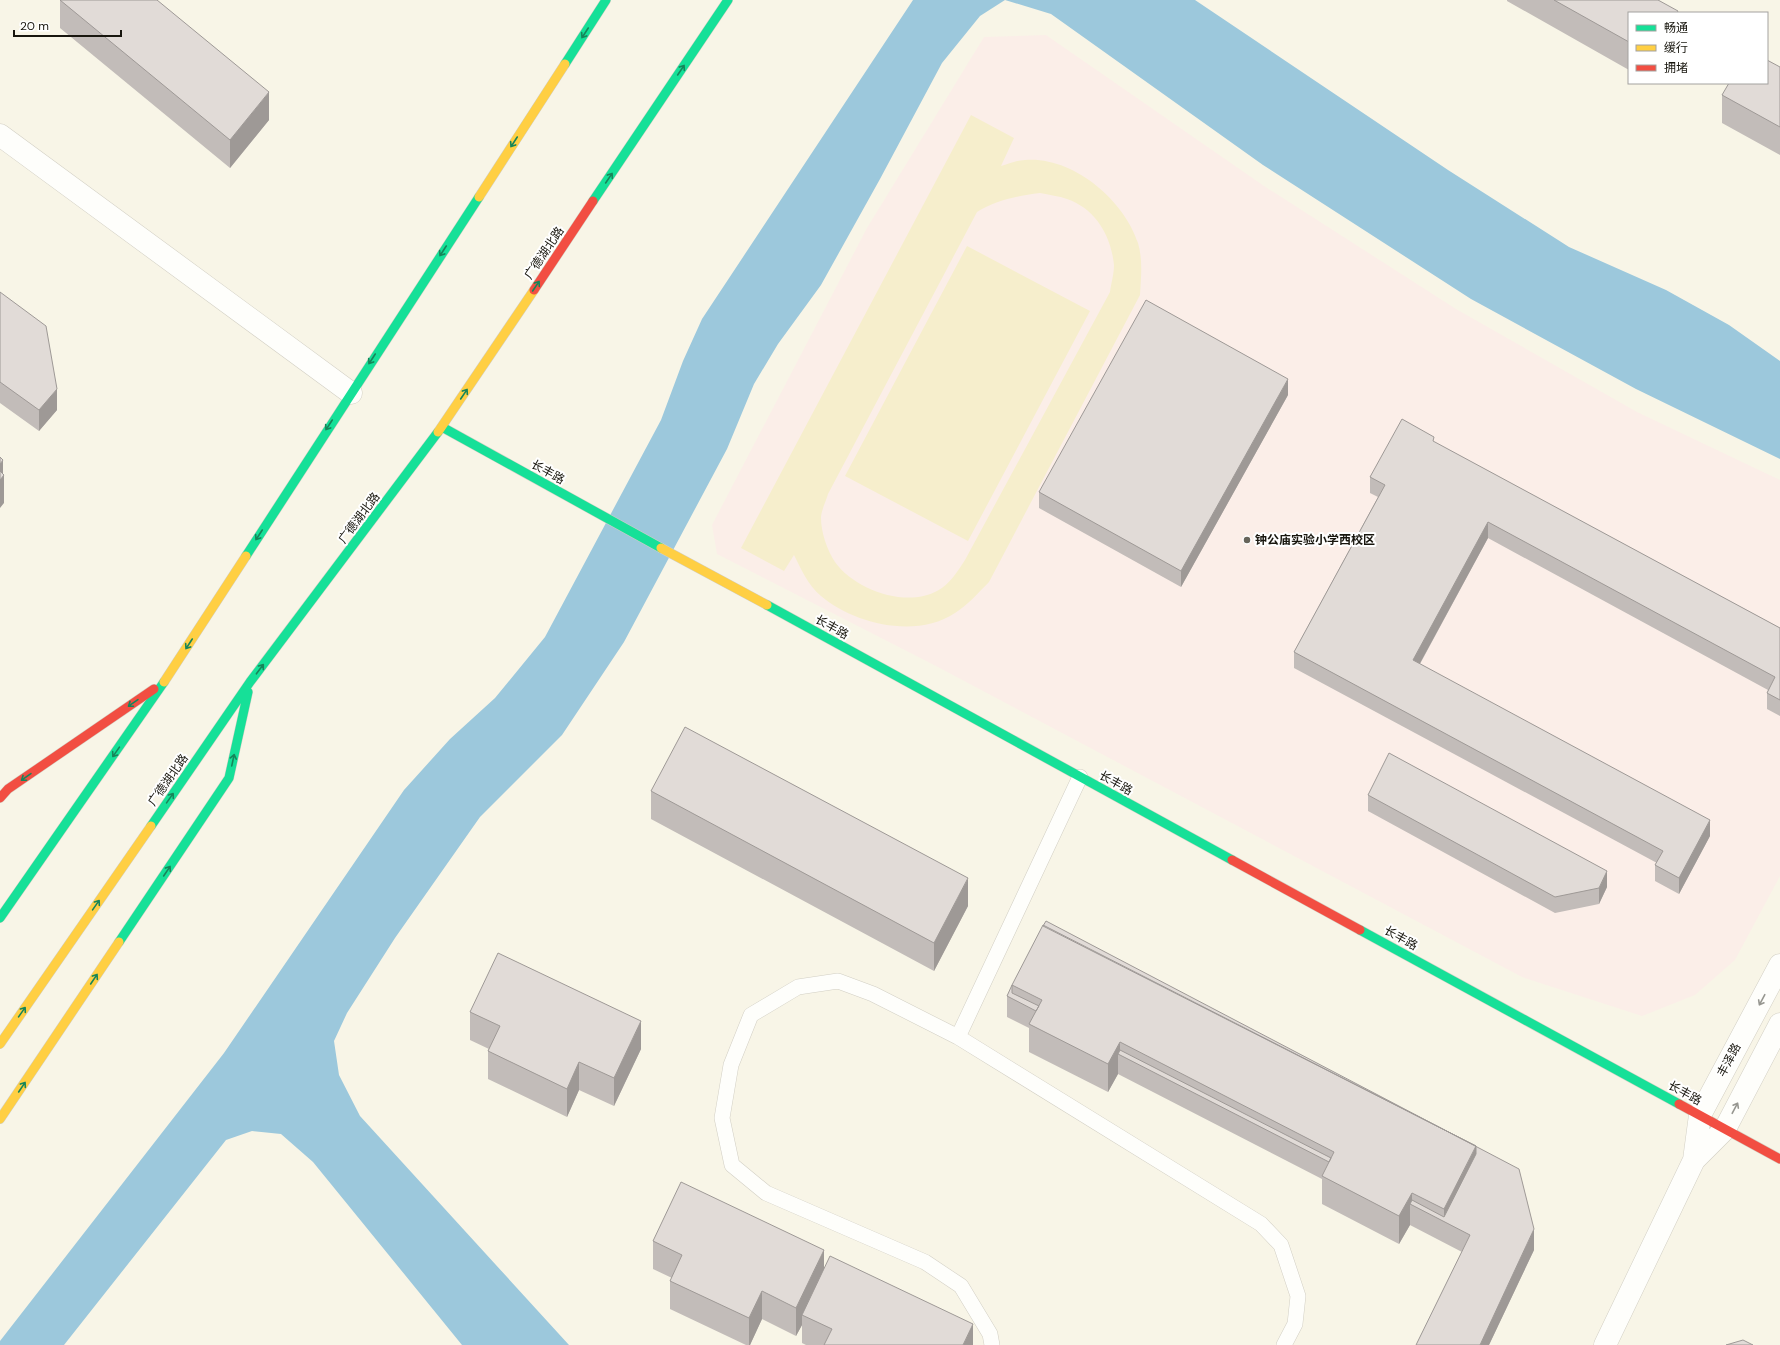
<svg xmlns="http://www.w3.org/2000/svg" width="1780" height="1345" viewBox="0 0 1780 1345" font-family="'DM Sans','Noto Sans SC',sans-serif">
	<style>
		.education { fill: #fbeee8 }
		.green { fill: #f6eecc; fill-rule: evenodd }
		.water { fill: #9cc8dc }
		.lines { fill: none; stroke-linecap: round; stroke-linejoin: round }
		.lane-casing { stroke: #d2cfc4; stroke-width: 16 }
		.street-casing { stroke: #d2cfc4; stroke-width: 23 }
		.fast-casing { stroke: #d2cfc4; stroke-width: 10 }
		.slow-casing { stroke: #d2cfc4; stroke-width: 10 }
		.jam-casing { stroke: #d2cfc4; stroke-width: 10 }
		.lane { stroke: #fefefb; stroke-width: 15 }
		.street { stroke: #fefefb; stroke-width: 22 }
		.fast { stroke: #16e098; stroke-width: 9 }
		.slow { stroke: #ffcf43; stroke-width: 9 }
		.jam { stroke: #f24e42; stroke-width: 9 }
		.wall { fill: #c2bcb9 }
		.shaded-wall { fill: #9e9996 }
		.building { fill: #e1dbd7; stroke: #9e9996 }
		.oneway { stroke: #17855a }
		.oneway2 { stroke: #969690 }
		.poi-dot { fill: #66645a; stroke: #fff; stroke-width: 1.5 }
		.labels { text-anchor: middle; dominant-baseline: central; stroke-width: 4; stroke-linejoin: round; paint-order: stroke }
		.street-label { font-size: 12px; fill: #18160e; stroke: #fff }
		.poi-label { font-size: 12px; font-weight: bold; fill: #18160e; stroke: #fff; text-anchor: start }
	</style>
	<rect width="100%" height="100%" fill="#f8f5e7"/>
	<path class="education" d="M 1046,35 L 1264,186 L 1456,309 L 1637,412 L 1780,480 L 1780,876 L 1735,960 L 1695,995 L 1642,1016 L 1522,977 L 936,666 L 717,554 L 712,525 L 867,228 L 984,37 Z"/>
	<path class="green" d="M 971,115 L 1014,138 L 1001,166 C 1009,164 1017,160 1025,160 C 1073,156 1124,200 1138,243 C 1143,260 1141,277 1140,295 L 989,582 C 978,593 968,605 955,613 C 916,639 854,624 821,596 C 808,585 801,569 794,555 L 784,571 L 741,548 ZM 1040,193 C 1049,195 1059,196 1067,199 C 1096,209 1111,236 1114,265 C 1114,274 1111,284 1110,292 L 965,560 C 957,572 950,584 937,591 C 906,608 855,590 835,562 C 827,550 821,532 821,518 C 821,511 826,501 828,494 L 977,212 C 997,200 1017,196 1040,193 Z
		M 967,246 L 1090,311 L 968,541 L 845,476 Z"/>
	<path class="water" d="M 913,0 L 1005,0 L 980,16 L 942,63 L 880,179 L 821,285 L 778,344 L 754,384 L 727,449 L 624,642 L 562,735 L 480,817 L 395,938 L 347,1013 L 334,1041 L 339,1075 L 360,1116 L 569,1345 L 462,1345 L 313,1162 L 281,1134 L 252,1131 L 226,1140 L 64,1345 L 0,1345 L 0,1341 L 224,1053 L 404,790 L 450,739 L 495,698 L 545,637 L 661,420 L 683,361 L 702,319 Z
		M 1005,0 L 1195,0 L 1448,170 L 1569,247 L 1666,290 L 1729,325 L 1780,361 L 1780,459 L 1636,389 L 1471,299 L 1263,165 L 1051,14 Z"/>
	<g class="lines">
		<defs>
			<path id="lane" d="M 958,1037 L 1080,777
				M 992,1345 L 990,1334 L 961,1286 L 925,1262 L 766,1193 L 732,1165 L 722,1118 L 731,1065 L 751,1015 L 798,987 L 838,981 L 873,994 L 958,1037 L 1261,1224 L 1281,1245 L 1298,1296 L 1295,1324 L 1284,1345"/>
			<path id="street" d="M 0,135 L 351,393
				M 1694,1160 L 1725,1129 L 1780,1024
				M 1605,1345 L 1694,1160 L 1700,1115 L 1780,965"/>
			<path id="fast" d="M 565,64 L 606,0
				M 593,201 L 728,0
				M 442,427 L 661,548
				M 246,556 L 479,197
				M 767,605 L 1232,860
				M 151,826 L 250,682 L 438,432
				M 0,918 L 164,682
				M 1360,930 L 1679,1104
				M 119,942 L 229,778 L 248,692"/>
			<path id="slow" d="M 479,197 L 565,64
				M 438,432 L 534,290
				M 661,548 L 767,605
				M 164,682 L 246,556
				M 0,1044 L 151,826
				M 0,1119 L 119,942"/>
			<path id="jam" d="M 534,290 L 593,201
				M 0,798 L 8,789 L 154,689
				M 1232,860 L 1360,930
				M 1679,1104 L 1780,1159"/>
		</defs>
		<use href="#lane" class="lane-casing"/>
		<use href="#street" class="street-casing"/>
		<use href="#fast" class="fast-casing"/>
		<use href="#slow" class="slow-casing"/>
		<use href="#jam" class="jam-casing"/>
		<use href="#lane" class="lane"/>
		<use href="#street" class="street"/>
		<use href="#fast" class="fast"/>
		<use href="#slow" class="slow"/>
		<use href="#jam" class="jam"/>
	</g>
	<path class="wall" d="M 60,0 L 269,120 L 230,168 L 60,28 Z
		M 1507,0 L 1658,0 L 1678,13 L 1629,13 L 1629,70 L 1507,1 Z
		M 1780,67 L 1780,155 L 1722,123 L 1722,95 Z
		M 0,292 L 57,410 L 39,431 L 0,403 Z
		M 1288,395 L 1181,587 L 1039,508 L 1039,492 Z
		M 1434,442 L 1780,628 L 1780,716 L 1767,709 L 1767,693 L 1768,690 L 1488,538 L 1420,664 L 1710,836 L 1679,894 L 1655,881 L 1655,865 L 1657,863 L 1294,668 L 1294,652 L 1378,497 L 1370,493 L 1370,477 Z
		M 651,791 L 968,906 L 934,971 L 651,819 Z
		M 1368,795 L 1607,887 L 1599,904 L 1555,913 L 1368,811 Z
		M 1043,925 L 1534,1250 L 1489,1345 L 1416,1345 L 1462,1252 L 1410,1225 L 1399,1244 L 1322,1204 L 1322,1179 L 1118,1074 L 1108,1092 L 1029,1052 L 1029,1028 L 1007,1017 L 1007,996 Z
		M 470,1012 L 641,1049 L 614,1106 L 579,1090 L 567,1117 L 488,1079 L 488,1051 L 489,1049 L 470,1040 Z
		M 653,1241 L 824,1268 L 973,1345 L 806,1345 L 802,1343 L 802,1325 L 796,1336 L 762,1319 L 750,1345 L 746,1345 L 670,1309 L 670,1281 L 672,1278 L 653,1269 Z"/>
	<path class="shaded-wall" d="M 269,92 L 269,120 L 230,168 L 230,140 Z
		M 1288,379 L 1288,395 L 1181,587 L 1181,571 Z
		M 57,389 L 57,410 L 39,431 L 39,410 Z
		M 3,460 L 3,476 L 4,475 L 4,503 L 0,508 L 0,464 Z
		M 1488,522 L 1488,538 L 1413,676 L 1413,660 Z
		M 1710,820 L 1710,836 L 1679,894 L 1679,878 Z
		M 1607,871 L 1607,887 L 1599,904 L 1599,888 Z
		M 968,878 L 968,906 L 934,971 L 934,943 Z
		M 641,1021 L 641,1049 L 614,1106 L 614,1078 Z
		M 1120,1042 L 1120,1055 L 1118,1054 L 1118,1074 L 1108,1092 L 1108,1064 Z
		M 579,1062 L 579,1090 L 567,1117 L 567,1089 Z
		M 1476,1146 L 1476,1174 L 1444,1222 L 1444,1209 Z
		M 1412,1193 L 1412,1205 L 1410,1204 L 1410,1225 L 1399,1244 L 1399,1216 Z
		M 1534,1229 L 1534,1250 L 1489,1345 L 1480,1345 Z
		M 824,1250 L 824,1278 L 802,1315 L 802,1325 L 796,1336 L 796,1308 Z
		M 762,1291 L 762,1319 L 750,1345 L 749,1345 L 749,1318 Z
		M 973,1324 L 973,1345 L 963,1345 Z"/>
	<path class="building" d="M 60,0 L 157,0 L 269,92 L 230,140 Z
		M 1554,0 L 1658,0 L 1678,11 L 1677,13 L 1629,13 L 1629,42 Z
		M 1767,60 L 1780,67 L 1780,127 L 1722,95 L 1729,83 L 1767,83 Z
		M 0,292 L 46,326 L 57,389 L 39,410 L 0,382 Z
		M 1146,300 L 1288,379 L 1181,571 L 1039,492 Z
		M 1402,419 L 1434,437 L 1433,441 L 1780,628 L 1780,700 L 1767,693 L 1775,677 L 1488,522 L 1413,660 L 1710,820 L 1679,878 L 1655,865 L 1663,851 L 1294,652 L 1385,485 L 1370,477 Z
		M 0,457 L 3,460 L 0,464 Z
		M 0,471 L 4,475 L 0,480 Z
		M 685,727 L 968,878 L 934,943 L 651,791 Z
		M 1389,753 L 1607,871 L 1599,888 L 1555,897 L 1368,795 Z
		M 1046,921 L 1519,1169 L 1534,1229 L 1480,1345 L 1416,1345 L 1470,1235 L 1410,1204 L 1412,1200 L 1444,1217 L 1476,1154 L 1476,1146 L 1043,926 Z
		M 1043,925 L 1476,1146 L 1444,1209 L 1412,1193 L 1399,1216 L 1322,1176 L 1334,1152 L 1120,1042 L 1108,1064 L 1029,1024 L 1042,1000 L 1012,985 Z
		M 498,953 L 641,1021 L 614,1078 L 579,1062 L 567,1089 L 488,1051 L 500,1026 L 470,1012 Z
		M 1012,985 L 1012,993 L 1039,1006 L 1036,1011 L 1007,996 Z
		M 1120,1050 L 1331,1158 L 1329,1162 L 1118,1054 Z
		M 681,1182 L 824,1250 L 796,1308 L 762,1291 L 749,1318 L 670,1281 L 682,1255 L 653,1241 Z
		M 830,1256 L 973,1324 L 963,1345 L 824,1345 L 832,1329 L 802,1315 Z
		M 1743,1340 L 1753,1345 L 1726,1345 Z"/>
	<defs><path id="oneway-shaft" d="M-6 0H5M1.5-3L5.5 0L1.5 3" fill="none" stroke-width="1.6" stroke-linecap="round" stroke-linejoin="round"/></defs>
	<g class="oneway">
		<use href="#oneway-shaft" transform="translate(585 33) rotate(123)"/>
		<use href="#oneway-shaft" transform="translate(681 70) rotate(-56)"/>
		<use href="#oneway-shaft" transform="translate(514 142) rotate(123)"/>
		<use href="#oneway-shaft" transform="translate(609 178) rotate(-56)"/>
		<use href="#oneway-shaft" transform="translate(443 251) rotate(123)"/>
		<use href="#oneway-shaft" transform="translate(536 286) rotate(-56)"/>
		<use href="#oneway-shaft" transform="translate(372 359) rotate(123)"/>
		<use href="#oneway-shaft" transform="translate(464 394) rotate(-56)"/>
		<use href="#oneway-shaft" transform="translate(329 425) rotate(123)"/>
		<use href="#oneway-shaft" transform="translate(259 535) rotate(123)"/>
		<use href="#oneway-shaft" transform="translate(189 644) rotate(123)"/>
		<use href="#oneway-shaft" transform="translate(260 669) rotate(-53)"/>
		<use href="#oneway-shaft" transform="translate(133 703) rotate(145)"/>
		<use href="#oneway-shaft" transform="translate(116 752) rotate(125)"/>
		<use href="#oneway-shaft" transform="translate(233 760) rotate(-78)"/>
		<use href="#oneway-shaft" transform="translate(26 777) rotate(145)"/>
		<use href="#oneway-shaft" transform="translate(170 798) rotate(-55)"/>
		<use href="#oneway-shaft" transform="translate(167 871) rotate(-56)"/>
		<use href="#oneway-shaft" transform="translate(96 905) rotate(-55)"/>
		<use href="#oneway-shaft" transform="translate(94 979) rotate(-56)"/>
		<use href="#oneway-shaft" transform="translate(22 1012) rotate(-55)"/>
		<use href="#oneway-shaft" transform="translate(22 1087) rotate(-56)"/>
	</g>
	<g class="oneway2">
		<use href="#oneway-shaft" transform="translate(1762 1000) rotate(118)"/>
		<use href="#oneway-shaft" transform="translate(1735 1108) rotate(-62)"/>
	</g>
	<circle class="poi-dot" cx="1247" cy="540" r="4"/>
	<g class="labels">
		<g class="street-label">
			<text transform="translate(544 253) rotate(-56)">广德湖北路</text>
			<text transform="translate(548 472) rotate(29)">长丰路</text>
			<text transform="translate(359 518) rotate(-53)">广德湖北路</text>
			<text transform="translate(832 627) rotate(29)">长丰路</text>
			<text transform="translate(168 780) rotate(-55)">广德湖北路</text>
			<text transform="translate(1116 783) rotate(29)">长丰路</text>
			<text transform="translate(1401 938) rotate(29)">长丰路</text>
			<text transform="translate(1729 1060) rotate(-62)">丰泽路</text>
			<text transform="translate(1685 1093) rotate(29)">长丰路</text>
		</g>
		<g class="poi-label">
			<text x="1255" y="540">钟公庙实验小学西校区</text>
		</g>
	</g>
	<rect x="1628" y="12" width="140" height="72" fill="#ffffff" stroke="#a3a29f"/>
	<rect x="1636" y="25" width="20" height="6" fill="#16e098" stroke="#a3a29f"/>
	<text x="1664" y="32" font-size="12" fill="#18160e">畅通</text>
	<rect x="1636" y="45" width="20" height="6" fill="#ffcf43" stroke="#a3a29f"/>
	<text x="1664" y="52" font-size="12" fill="#18160e">缓行</text>
	<rect x="1636" y="65" width="20" height="6" fill="#f24e42" stroke="#a3a29f"/>
	<text x="1664" y="72" font-size="12" fill="#18160e">拥堵</text>
	<path d="M14 30v6h107v-6" fill="none" stroke="#18160e" stroke-width="2"/>
	<text x="20" y="30" font-size="12" fill="#18160e" stroke="#ffffff" stroke-width="3" paint-order="stroke">20 m</text>
</svg>
